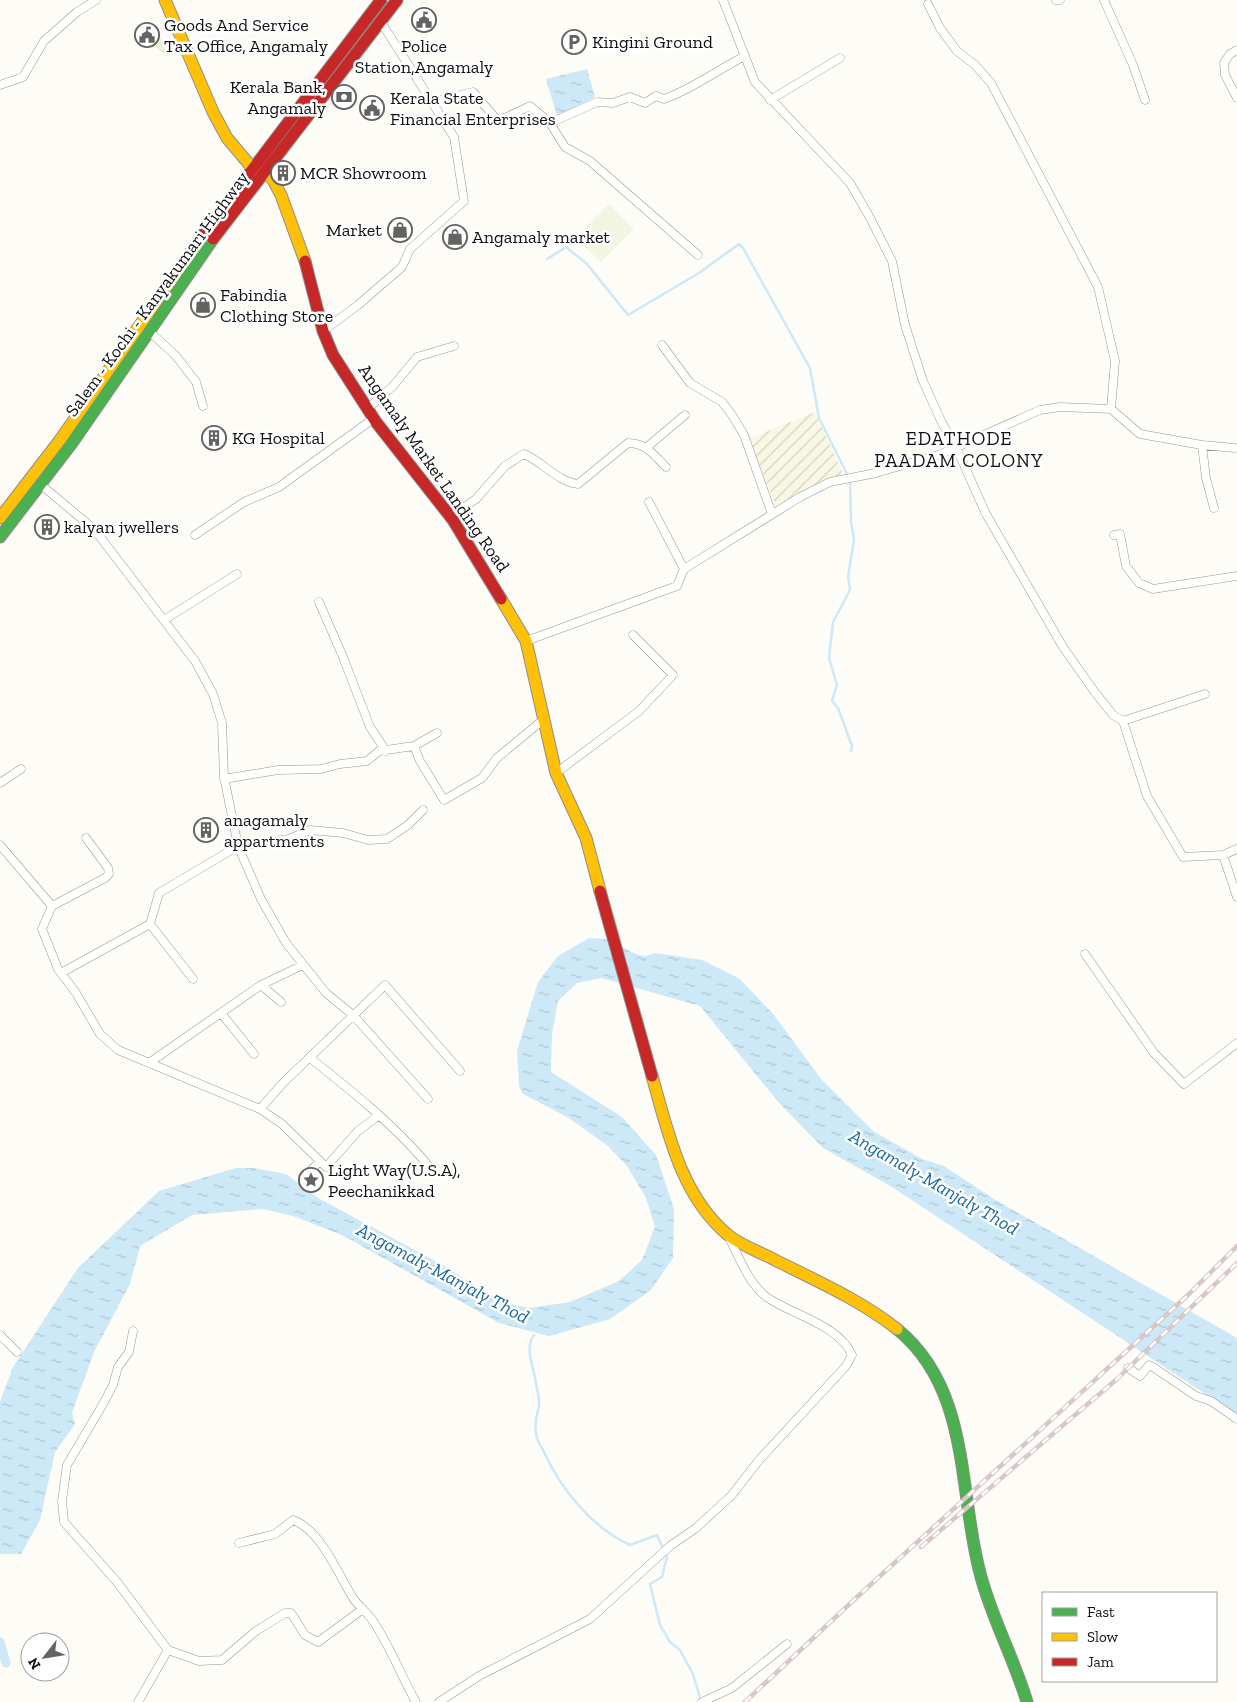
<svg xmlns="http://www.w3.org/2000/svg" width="1237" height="1702" viewBox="0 0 1237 1702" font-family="'Zilla Slab',serif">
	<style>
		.farmland { fill: url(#farmland-furrows) }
		.grass { fill: #e7f3d7 }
		.pitch { fill: #f0f6e1 }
		.water { fill: url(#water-ripples) }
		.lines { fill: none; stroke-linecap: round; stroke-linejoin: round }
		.stream { stroke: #cde8f7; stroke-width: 2.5 }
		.canal { stroke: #cde8f7; stroke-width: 9 }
		.street-casing { stroke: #979795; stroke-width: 9 }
		.fast-casing { stroke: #8e8d8b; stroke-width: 13 }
		.slow-casing { stroke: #8e8d8b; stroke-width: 13 }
		.jam-casing { stroke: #8e8d8b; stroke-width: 13 }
		.street { stroke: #fffffe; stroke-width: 8 }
		.fast { stroke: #4caf50; stroke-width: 11 }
		.slow { stroke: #ffc107; stroke-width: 11 }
		.jam { stroke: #c62828; stroke-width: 11 }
		.rail-casing { stroke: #d9c6c7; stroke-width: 4.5 }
		.rail { stroke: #fff; stroke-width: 2.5; stroke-dasharray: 8; stroke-linecap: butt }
		.labels { text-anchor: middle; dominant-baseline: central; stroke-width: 5; stroke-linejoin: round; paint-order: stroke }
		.poi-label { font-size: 18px; fill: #111; stroke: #fff; text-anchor: start }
		.street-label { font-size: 18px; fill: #111; stroke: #fff }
		.neighbourhood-label { font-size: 19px; letter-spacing: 1px; fill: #111; stroke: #fff }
		.water-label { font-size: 19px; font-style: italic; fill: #1768a6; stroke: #fff }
	</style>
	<defs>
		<pattern id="farmland-furrows" width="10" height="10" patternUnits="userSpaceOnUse" patternTransform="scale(1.25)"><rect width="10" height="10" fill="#f9f7e4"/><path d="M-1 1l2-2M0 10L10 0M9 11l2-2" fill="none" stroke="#d4d3c3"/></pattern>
		<pattern id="water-ripples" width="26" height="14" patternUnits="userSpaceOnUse" patternTransform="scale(1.25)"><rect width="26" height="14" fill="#cde8f7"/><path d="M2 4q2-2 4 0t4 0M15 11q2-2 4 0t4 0" fill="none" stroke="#afc6d3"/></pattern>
	</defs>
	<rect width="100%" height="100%" fill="#fdfcf7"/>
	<path class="farmland" d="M 815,412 L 844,476 L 777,508 L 748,439 Z"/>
	<path class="grass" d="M 155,24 L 168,57 L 150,42 L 144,27 Z"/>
	<path class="pitch" d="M 609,204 L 634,229 L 601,262 L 576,238 Z"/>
	<path class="water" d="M 587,69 L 595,97 L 557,116 L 546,79 Z
		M 589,938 L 605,939 L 638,955 L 646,956 L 655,953 L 702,960 L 740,979 L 774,1015 L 821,1079 L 873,1131 L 922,1159 L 944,1166 L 994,1199 L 1237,1338 L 1237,1415 L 892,1187 L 823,1148 L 780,1104 L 700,1006 L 602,978 L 577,983 L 558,1001 L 552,1034 L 551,1072 L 622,1117 L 656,1155 L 674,1209 L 673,1258 L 651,1290 L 610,1319 L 549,1336 L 499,1323 L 344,1236 L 293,1216 L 262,1209 L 192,1215 L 140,1246 L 130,1284 L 94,1352 L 72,1413 L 75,1424 L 55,1452 L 40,1520 L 21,1554 L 0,1554 L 0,1402 L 13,1367 L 78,1268 L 159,1191 L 236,1168 L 254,1168 L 286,1174 L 320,1199 L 448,1268 L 497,1301 L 529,1308 L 570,1302 L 619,1281 L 642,1260 L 655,1227 L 646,1198 L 627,1166 L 608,1146 L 569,1118 L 523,1094 L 519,1086 L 517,1051 L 538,982 L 558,956 Z"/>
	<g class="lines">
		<path class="stream" d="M 547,259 L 566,247 L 587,264 L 628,315 L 699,273 L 739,244 L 743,248 L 810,368 L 819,418 L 848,476
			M 850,480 L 851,522 L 854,540 L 848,576 L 850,590 L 833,622 L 829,658 L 837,685 L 832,701 L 838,708 L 852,746 L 851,751
			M 534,1335 C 524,1348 534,1368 536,1383 C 537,1390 540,1399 539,1406 C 537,1415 534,1423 536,1433 C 536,1439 540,1445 543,1450 C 560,1488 591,1527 630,1545 L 657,1535 L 667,1557 L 662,1577 L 650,1584 L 660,1625 L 670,1642 L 680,1650 L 693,1674 L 701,1701"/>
		<path class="canal" d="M 0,1642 L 6,1663"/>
		<defs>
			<path id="street" d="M 723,0 L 755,82 L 850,183 L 869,216 L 892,261 L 905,325 L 923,381 L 942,423 L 956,447 L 986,514 L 1063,647 L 1094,691 L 1113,715 L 1123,721 L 1147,796 L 1183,857 L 1223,855 L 1237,897
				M 1056,0 L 1060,0
				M 1104,0 L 1133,65 L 1145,100
				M 928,4 L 940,28 L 957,51 L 975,65 L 991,83 L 1098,287 L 1115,361 L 1111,409
				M 1237,50 L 1230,54 L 1224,63 L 1225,75 L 1237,98
				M 0,85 L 23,77 L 44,41 L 77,12 L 96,0
				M 770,100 L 840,58
				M 432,102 L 473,92 L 498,121 L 530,106 L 550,123 L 597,102 L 613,103 L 630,97 L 645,103 L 656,96 L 664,99 C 693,89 717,70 745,56
				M 550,123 L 565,147 L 590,161 L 698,255
				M 149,331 L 176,356 L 196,382 L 203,406
				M 323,331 L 358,305 L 402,267 L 410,249 L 464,201 L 454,137 L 381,22
				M 662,345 L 690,383 L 722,402 L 732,415 L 744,435 L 772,514
				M 367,409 L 393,386 L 417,357 L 454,346
				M 1202,445 L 1206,478 L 1214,508
				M 647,447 L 685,415
				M 40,484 L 94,529 L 195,661 L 213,694 L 222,723 L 224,777 L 238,846 L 261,899 L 286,943 L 326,993 L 353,1015 L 428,1099
				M 649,502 L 684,569
				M 450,517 L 476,499 L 505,466 L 524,454 C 543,462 558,482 578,484 L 628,443 C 646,443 654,455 666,467
				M 195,535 L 244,502 L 279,487 L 373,419
				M 1114,535 L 1120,534 L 1126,566 L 1139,583 L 1153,589 L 1237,576
				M 319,602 L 343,657 L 370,727 L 386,751
				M 164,620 L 237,574
				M 526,641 L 677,586 L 684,569 L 800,497 L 830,482 L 876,473 L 941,454 L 1040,410 L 1060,407 L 1111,409 L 1140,434 L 1202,445 L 1235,448
				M 1123,721 L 1205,694
				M 414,746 L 420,761 L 444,800 L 482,778 L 497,758 L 544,719
				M 556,773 L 639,711 L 673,675 L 633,635
				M 224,779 L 278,770 L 321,769 L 340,764 L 367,761 L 379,751 L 414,746 L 437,733
				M 0,783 L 21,769
				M 0,845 L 52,906 L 42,929 L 58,969 L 76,993 L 100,1034 L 118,1050 L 260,1109 L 282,1124 L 326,1167 L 358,1131 L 378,1116
				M 1223,855 L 1237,849
				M 52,906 L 105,878 L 109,874 L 108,868 L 86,838
				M 1085,954 L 1154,1053 L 1184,1084 L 1237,1043
				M 61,973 L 150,924
				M 193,979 L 150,924 L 159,893 L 238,846 L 289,839 L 310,830 L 343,833 L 368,840 L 387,839 L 408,825 L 423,810
				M 261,985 L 303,965
				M 221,1013 L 254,1054
				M 310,1058 C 352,1091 393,1124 428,1165
				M 149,1063 L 261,985 L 281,1002
				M 260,1109 L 284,1082 L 385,985 L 460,1071
				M 306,1175 L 320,1161
				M 133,1331 L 129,1352 L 118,1367 L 113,1385 L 103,1404 L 67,1465 L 62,1501 L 64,1522 L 117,1582 L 168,1650 L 199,1661 L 222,1660 L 256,1631 L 285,1613 L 291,1613 L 305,1635 L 318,1642 L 363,1609
				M 0,1335 L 17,1352
				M 1128,1368 L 1140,1376 L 1149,1365 L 1153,1367 L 1196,1396 L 1211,1401 L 1237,1419
				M 239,1543 L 275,1534 L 293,1520 C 321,1530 338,1574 353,1598 C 358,1606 367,1612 373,1621 C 390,1646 401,1676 416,1702
				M 138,1702 L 168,1650
				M 439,1702 L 479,1676 L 590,1619 L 670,1546 L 696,1528 L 731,1496 L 760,1459 L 846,1366 L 852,1355 C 839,1325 793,1315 768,1298 C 750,1286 738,1256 729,1237
				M 702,1702 L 732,1688 L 787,1644"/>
			<path id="fast" d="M 0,537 L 72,443 L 213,239
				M 897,1329 C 971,1389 958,1491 980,1573 C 991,1617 1014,1658 1027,1702"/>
			<path id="slow" d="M 165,0 L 213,112 L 227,138 L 254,170 L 266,173 L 273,180 L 281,195 L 305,261
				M 0,518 L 60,440 L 199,240
				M 501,599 L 526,641 L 556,773 L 586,838 L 600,891
				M 652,1076 C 668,1132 681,1196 728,1235 C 742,1246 760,1252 775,1260 C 817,1281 860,1300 897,1329"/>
			<path id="jam" d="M 213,239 L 397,0
				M 199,240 L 381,0
				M 305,261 L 323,331 L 333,355 L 376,422 L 453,520 L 501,599
				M 600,891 L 652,1076"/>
		</defs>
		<use href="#street" class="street-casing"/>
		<use href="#fast" class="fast-casing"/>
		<use href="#slow" class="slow-casing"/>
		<use href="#jam" class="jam-casing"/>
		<use href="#street" class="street"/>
		<use href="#fast" class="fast"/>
		<use href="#slow" class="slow"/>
		<use href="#jam" class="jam"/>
		<defs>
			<path id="rail" d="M 921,1547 L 1117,1379 L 1237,1263
				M 745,1702 L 856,1598 L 1188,1295 L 1237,1246"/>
		</defs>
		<use href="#rail" class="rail-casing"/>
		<use href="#rail" class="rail"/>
	</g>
	<defs>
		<symbol id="civic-ring" viewBox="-11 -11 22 22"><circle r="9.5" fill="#fff" stroke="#646362" stroke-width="1.5"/><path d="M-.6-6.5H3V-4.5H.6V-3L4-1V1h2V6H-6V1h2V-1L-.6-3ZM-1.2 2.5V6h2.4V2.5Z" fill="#646362"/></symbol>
		<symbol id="parking-ring" viewBox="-11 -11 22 22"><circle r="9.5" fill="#fff" stroke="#646362" stroke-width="1.5"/><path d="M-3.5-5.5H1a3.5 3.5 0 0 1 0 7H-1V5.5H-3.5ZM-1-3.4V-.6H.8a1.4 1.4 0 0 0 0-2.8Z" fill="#646362"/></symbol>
		<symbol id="bank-ring" viewBox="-11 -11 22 22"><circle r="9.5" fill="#fff" stroke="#646362" stroke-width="1.5"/><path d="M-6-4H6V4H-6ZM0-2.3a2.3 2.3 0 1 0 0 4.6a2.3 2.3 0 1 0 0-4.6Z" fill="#646362"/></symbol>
		<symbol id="building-ring" viewBox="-11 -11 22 22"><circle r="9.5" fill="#fff" stroke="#646362" stroke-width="1.5"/><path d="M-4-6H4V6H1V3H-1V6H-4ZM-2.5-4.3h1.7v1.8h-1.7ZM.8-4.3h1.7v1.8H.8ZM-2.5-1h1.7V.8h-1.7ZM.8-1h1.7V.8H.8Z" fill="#646362"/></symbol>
		<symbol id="shop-ring" viewBox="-11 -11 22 22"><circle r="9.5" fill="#fff" stroke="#646362" stroke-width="1.5"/><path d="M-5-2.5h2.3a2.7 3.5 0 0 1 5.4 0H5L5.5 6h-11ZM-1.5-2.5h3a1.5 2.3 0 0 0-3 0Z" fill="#646362"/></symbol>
		<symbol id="sight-ring" viewBox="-11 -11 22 22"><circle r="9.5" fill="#fff" stroke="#646362" stroke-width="1.5"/><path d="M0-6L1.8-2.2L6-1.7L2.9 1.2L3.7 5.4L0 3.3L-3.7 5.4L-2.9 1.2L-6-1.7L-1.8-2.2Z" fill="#646362"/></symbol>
	</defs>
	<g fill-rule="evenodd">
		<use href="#civic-ring" x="410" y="6" width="28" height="28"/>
		<use href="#civic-ring" x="133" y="21" width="28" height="28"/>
		<use href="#parking-ring" x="560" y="28" width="28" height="28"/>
		<use href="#bank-ring" x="330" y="83" width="28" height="28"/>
		<use href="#civic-ring" x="358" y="94" width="28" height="28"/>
		<use href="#building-ring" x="269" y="159" width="28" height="28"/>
		<use href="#shop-ring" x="386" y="216" width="28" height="28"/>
		<use href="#shop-ring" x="441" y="223" width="28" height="28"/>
		<use href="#shop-ring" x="189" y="291" width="28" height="28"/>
		<use href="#building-ring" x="200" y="424" width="28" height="28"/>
		<use href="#building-ring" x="33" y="513" width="28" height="28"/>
		<use href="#building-ring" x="192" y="816" width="28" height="28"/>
		<use href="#sight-ring" x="297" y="1166" width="28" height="28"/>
	</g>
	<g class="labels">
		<g class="poi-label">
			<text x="164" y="25">Goods And Service<tspan x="164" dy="21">Tax Office, Angamaly</tspan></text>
			<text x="592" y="42">Kingini Ground</text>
			<text x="424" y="46" text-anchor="middle">Police<tspan x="424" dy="21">Station,Angamaly</tspan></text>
			<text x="326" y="87" text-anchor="end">Kerala Bank,<tspan x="326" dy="21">Angamaly</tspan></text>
			<text x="390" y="98">Kerala State<tspan x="390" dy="21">Financial Enterprises</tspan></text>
			<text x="300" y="173">MCR Showroom</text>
			<text x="382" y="230" text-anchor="end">Market</text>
			<text x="472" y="237">Angamaly market</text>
			<text x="220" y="295">Fabindia<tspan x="220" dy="21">Clothing Store</tspan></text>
			<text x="232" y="438">KG Hospital</text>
			<text x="64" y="527">kalyan jwellers</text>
			<text x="224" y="820">anagamaly<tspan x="224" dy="21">appartments</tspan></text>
			<text x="328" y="1170">Light Way(U.S.A),<tspan x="328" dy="21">Peechanikkad</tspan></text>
		</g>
		<g class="street-label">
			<text transform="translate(157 294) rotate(-54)">Salem - Kochi - Kanyakumari Highway</text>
			<text transform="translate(434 468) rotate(55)">Angamaly Market Landing Road</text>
		</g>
		<g class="neighbourhood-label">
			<text x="959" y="438">EDATHODE<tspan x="959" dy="22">PAADAM COLONY</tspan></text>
		</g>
		<g class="water-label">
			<text transform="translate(934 1182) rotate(30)">Angamaly-Manjaly Thod</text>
			<text transform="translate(443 1273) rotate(28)">Angamaly-Manjaly Thod</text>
		</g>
	</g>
	<rect x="1042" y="1592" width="175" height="90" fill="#ffffff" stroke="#a0a0a0"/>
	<rect x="1052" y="1608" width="25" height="8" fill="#4caf50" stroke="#a0a0a0"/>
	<text x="1087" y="1617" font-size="15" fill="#111111">Fast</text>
	<rect x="1052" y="1633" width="25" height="8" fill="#ffc107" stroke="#a0a0a0"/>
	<text x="1087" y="1642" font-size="15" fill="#111111">Slow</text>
	<rect x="1052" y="1658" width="25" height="8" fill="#c62828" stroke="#a0a0a0"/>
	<text x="1087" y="1667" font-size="15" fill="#111111">Jam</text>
	<g transform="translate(45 1657) rotate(239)"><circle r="24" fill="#ffffff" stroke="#a0a0a0"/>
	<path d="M0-4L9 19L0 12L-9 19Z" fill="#646362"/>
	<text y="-8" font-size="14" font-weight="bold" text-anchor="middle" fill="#111111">N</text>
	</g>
</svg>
